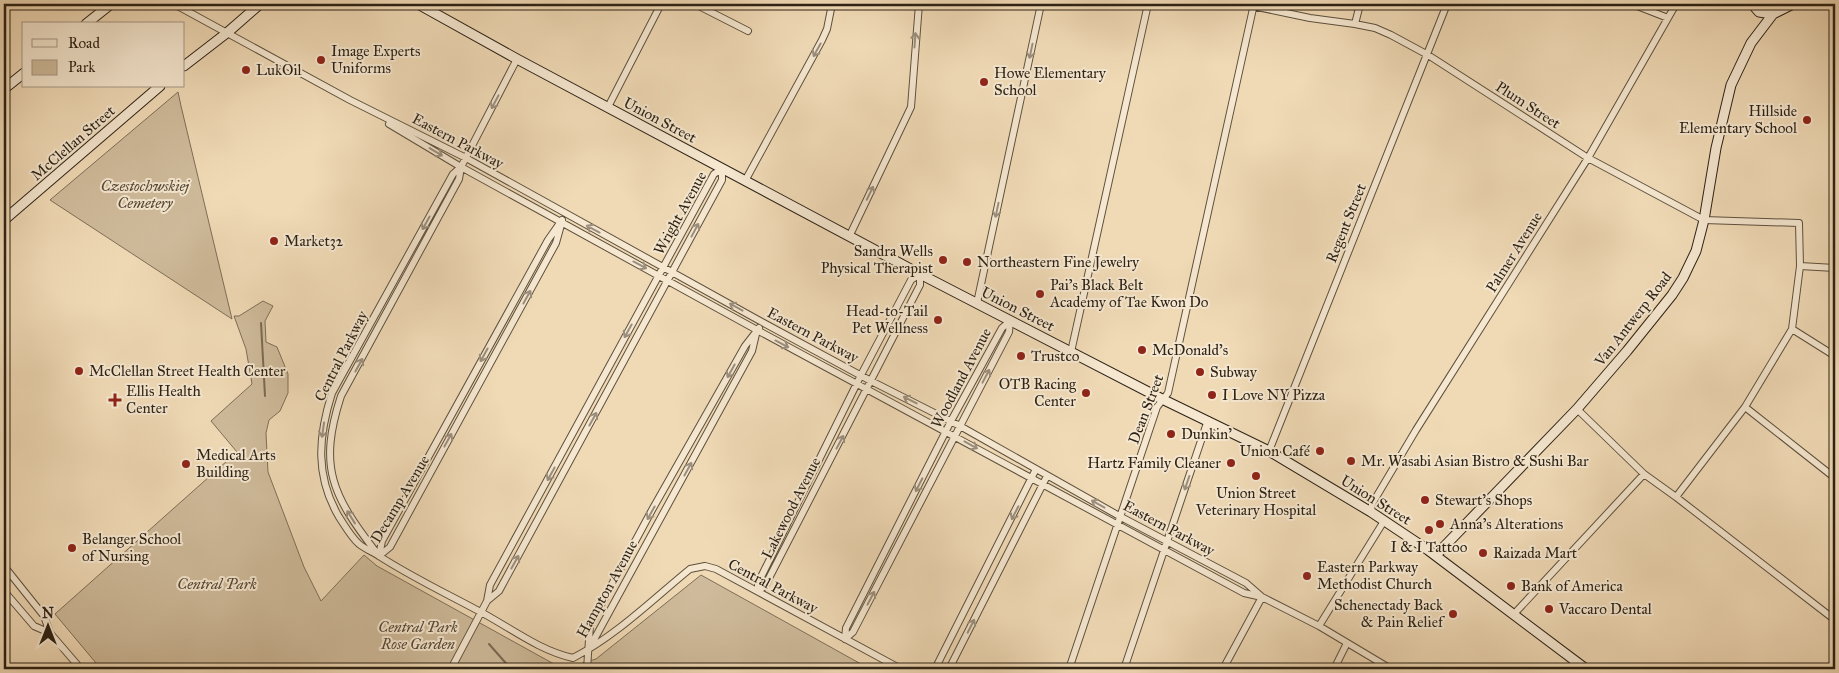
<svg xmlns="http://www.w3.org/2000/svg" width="1839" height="673" viewBox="0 0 1839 673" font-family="'IM FELL Great Primer',serif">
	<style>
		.green { fill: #cfbb9b; stroke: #7e6e58 }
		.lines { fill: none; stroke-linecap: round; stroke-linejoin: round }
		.stream { stroke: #796b55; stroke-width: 2 }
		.street-casing { stroke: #5d503d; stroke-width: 8 }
		.secondary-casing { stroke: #2c2215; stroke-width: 11 }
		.street { stroke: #f5e7d0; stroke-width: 6 }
		.secondary { stroke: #f5e7d0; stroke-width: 9 }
		.oneway { stroke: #9b8e7c }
		.poi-dot { fill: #8f2418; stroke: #f5e7d0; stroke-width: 2 }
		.labels { text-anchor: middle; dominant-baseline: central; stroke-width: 4; stroke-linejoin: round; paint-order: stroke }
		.poi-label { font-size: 15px; fill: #2c2215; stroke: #f5e7d0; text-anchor: start }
		.street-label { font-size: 15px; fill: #2c2215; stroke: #f5e7d0 }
		.park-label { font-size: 15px; font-style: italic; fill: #554836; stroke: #f5e7d0 }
	</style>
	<rect width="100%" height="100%" fill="#f0dab6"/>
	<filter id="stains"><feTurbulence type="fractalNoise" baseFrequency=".004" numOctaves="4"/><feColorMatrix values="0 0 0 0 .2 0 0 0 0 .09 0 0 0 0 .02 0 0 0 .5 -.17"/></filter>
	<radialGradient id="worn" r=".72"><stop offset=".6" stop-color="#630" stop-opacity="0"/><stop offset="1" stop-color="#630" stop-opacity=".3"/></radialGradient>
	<path class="green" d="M 178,92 L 181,106 L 232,319 L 50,200 Z
		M 263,301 L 273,306 L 265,321 L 266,342 L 277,347 L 288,374 L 288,393 L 280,411 L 269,420 L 266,433 L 268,472 L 304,567 L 321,601 L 364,555 L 377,566 L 563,669 L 596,659 L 701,575 L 870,669 L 101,669 L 55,614 L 237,452 L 211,421 L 252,384 L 246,349 L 234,316 L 239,316 Z"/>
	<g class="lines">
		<path class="stream" d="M 261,323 L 265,396
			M 489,644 L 511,669"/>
		<defs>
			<path id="street" d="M 174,4 L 350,100 L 466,158 L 762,322 L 871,381 L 960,426 L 1121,517 L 1246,583 L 1262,597
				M 695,4 L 748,31
				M 1243,4 L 1310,18 L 1355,24 L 1375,28 L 1391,35 L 1428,55 L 1588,158 L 1704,220 L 1799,223 L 1800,266 L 1792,329 L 1745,407 L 1676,497
				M 1632,4 L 1668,18
				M 1355,24 L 1360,4
				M 608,107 L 661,4
				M 389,124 L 461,167 L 757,330 L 1244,593 L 1262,597 L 1319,626 L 1391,669
				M 461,167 L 453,174 L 332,393 C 318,437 315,476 339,517 C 345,526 351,537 359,544 C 365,549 373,552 379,556 C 410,576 443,592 475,609 C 507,625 537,650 573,658 C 617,635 652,600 690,569 L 705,566 L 716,569 L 901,669
				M 745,181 L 822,40 L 827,29 L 832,4
				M 849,237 L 911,107 L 919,4
				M 1800,266 L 1835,268
				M 977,303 L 1041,4
				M 1792,329 L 1835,356
				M 1071,352 L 1148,4
				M 1745,407 L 1835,478
				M 1577,409 L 1644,474 L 1676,497 L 1835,620
				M 1269,451 L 1447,4
				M 1371,512 L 1372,504 L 1416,430 L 1588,158 L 1676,4
				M 376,552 C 332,495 318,467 341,396 L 459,179 L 461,167 L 517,59
				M 379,556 L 382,541 L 548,240 L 562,220
				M 379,556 L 390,547 L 556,243 L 561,225
				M 4,566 L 44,616 L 50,633 L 81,669
				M 4,591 L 34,626 L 50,633
				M 758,591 L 765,586 L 920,285 L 920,274
				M 758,591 L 758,583 L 861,375 L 911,280 L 920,274
				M 487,601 L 490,585 L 714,174 L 722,169
				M 1514,614 L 1644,474
				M 1319,626 L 1384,521
				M 845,639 L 846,628 L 951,421 L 1002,328 L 1010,321
				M 845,639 L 853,632 L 1009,332 L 1010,321
				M 590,647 L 752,351 L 756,334
				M 451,669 L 487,601 L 499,591 L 722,180 L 722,169
				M 587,669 L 590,625 L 652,510 L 745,346 L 759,328
				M 935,669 L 1036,469
				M 949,669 L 1047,476
				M 1069,669 L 1157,407 L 1168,393 L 1254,4
				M 1124,669 L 1208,420
				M 1223,669 L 1262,597
				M 1334,669 L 1347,643"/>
			<path id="secondary" d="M 418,4 L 517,59 L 920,274 L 1162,399 L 1269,451 L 1371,512 L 1428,550 L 1586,669
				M 1752,4 L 1759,12 L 1773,14 L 1772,4
				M 86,24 L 111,4
				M 184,66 L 228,32 L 260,4
				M 4,89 L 24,73
				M 4,220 L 160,86
				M 1436,555 L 1577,409 L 1627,351 L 1672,295 L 1683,278 L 1696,251 L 1704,220 L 1716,148 L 1731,85 L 1751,43 L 1773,14 L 1793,4"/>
		</defs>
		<use href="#street" class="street-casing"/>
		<use href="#secondary" class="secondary-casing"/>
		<use href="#street" class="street"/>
		<use href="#secondary" class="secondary"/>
	</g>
	<defs><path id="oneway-shaft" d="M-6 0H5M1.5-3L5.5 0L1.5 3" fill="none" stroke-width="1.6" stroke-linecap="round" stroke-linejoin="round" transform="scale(1.25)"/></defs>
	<g class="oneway">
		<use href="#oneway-shaft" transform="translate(915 40) rotate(-86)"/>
		<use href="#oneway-shaft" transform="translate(817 50) rotate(119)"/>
		<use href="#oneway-shaft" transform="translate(1031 51) rotate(102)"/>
		<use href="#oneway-shaft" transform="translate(495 102) rotate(118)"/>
		<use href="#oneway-shaft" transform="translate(436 152) rotate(31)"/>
		<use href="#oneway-shaft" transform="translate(870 193) rotate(-64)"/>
		<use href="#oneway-shaft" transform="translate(997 210) rotate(102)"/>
		<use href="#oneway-shaft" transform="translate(426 223) rotate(119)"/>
		<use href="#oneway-shaft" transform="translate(593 229) rotate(-152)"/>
		<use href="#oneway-shaft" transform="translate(695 230) rotate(-62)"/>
		<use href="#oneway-shaft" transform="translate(640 265) rotate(28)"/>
		<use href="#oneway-shaft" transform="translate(527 297) rotate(-61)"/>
		<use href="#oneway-shaft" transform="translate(736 307) rotate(-151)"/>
		<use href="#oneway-shaft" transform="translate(628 331) rotate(119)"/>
		<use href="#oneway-shaft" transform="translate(782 344) rotate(28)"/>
		<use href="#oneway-shaft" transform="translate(484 355) rotate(119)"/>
		<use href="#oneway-shaft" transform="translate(359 365) rotate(-61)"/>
		<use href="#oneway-shaft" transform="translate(731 371) rotate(119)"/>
		<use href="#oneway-shaft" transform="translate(986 376) rotate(-62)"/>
		<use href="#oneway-shaft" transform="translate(910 400) rotate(-153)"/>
		<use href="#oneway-shaft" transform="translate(593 419) rotate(-61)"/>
		<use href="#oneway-shaft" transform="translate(323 430) rotate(98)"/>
		<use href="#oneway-shaft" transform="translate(448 440) rotate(-61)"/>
		<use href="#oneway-shaft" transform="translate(840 442) rotate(-62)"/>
		<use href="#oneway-shaft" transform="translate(971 445) rotate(29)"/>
		<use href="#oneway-shaft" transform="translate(688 469) rotate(-61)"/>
		<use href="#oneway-shaft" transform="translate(551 474) rotate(119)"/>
		<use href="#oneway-shaft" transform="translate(1187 483) rotate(109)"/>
		<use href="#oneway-shaft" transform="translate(919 485) rotate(117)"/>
		<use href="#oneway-shaft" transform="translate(1098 504) rotate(-151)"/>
		<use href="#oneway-shaft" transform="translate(651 513) rotate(119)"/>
		<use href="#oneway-shaft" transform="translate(1015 513) rotate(117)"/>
		<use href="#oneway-shaft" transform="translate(351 517) rotate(-122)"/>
		<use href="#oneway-shaft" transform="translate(515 562) rotate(-61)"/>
		<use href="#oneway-shaft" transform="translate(871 598) rotate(-62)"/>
		<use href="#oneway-shaft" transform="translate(971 626) rotate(-63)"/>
	</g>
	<g class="poi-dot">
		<circle cx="321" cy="60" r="5"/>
		<circle cx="246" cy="70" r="5"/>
		<circle cx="984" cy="82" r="5"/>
		<circle cx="1807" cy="120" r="5"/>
		<circle cx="274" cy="241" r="5"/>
		<circle cx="943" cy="260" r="5"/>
		<circle cx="967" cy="262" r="5"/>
		<circle cx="1040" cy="294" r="5"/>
		<circle cx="938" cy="320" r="5"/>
		<circle cx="1142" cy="350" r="5"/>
		<circle cx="1021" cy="356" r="5"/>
		<circle cx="79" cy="371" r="5"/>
		<circle cx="1200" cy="372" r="5"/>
		<circle cx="1086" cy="393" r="5"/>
		<circle cx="1212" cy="395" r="5"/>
		<path d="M112.5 392.5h5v5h5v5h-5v5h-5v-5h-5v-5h5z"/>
		<circle cx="1171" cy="434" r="5"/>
		<circle cx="1320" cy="451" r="5"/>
		<circle cx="1351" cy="461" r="5"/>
		<circle cx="1231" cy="463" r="5"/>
		<circle cx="186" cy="464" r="5"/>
		<circle cx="1256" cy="476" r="5"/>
		<circle cx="1425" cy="500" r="5"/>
		<circle cx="1440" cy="524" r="5"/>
		<circle cx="1429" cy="530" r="5"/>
		<circle cx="72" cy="548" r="5"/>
		<circle cx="1483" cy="553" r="5"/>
		<circle cx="1307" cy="576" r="5"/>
		<circle cx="1511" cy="586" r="5"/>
		<circle cx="1549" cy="609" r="5"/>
		<circle cx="1453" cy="614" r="5"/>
	</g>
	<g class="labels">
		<g class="poi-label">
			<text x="331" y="51">Image Experts<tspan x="331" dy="17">Uniforms</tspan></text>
			<text x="256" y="70">LukOil</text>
			<text x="994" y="73">Howe Elementary<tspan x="994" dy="17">School</tspan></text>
			<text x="1797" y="111" text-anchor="end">Hillside<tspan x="1797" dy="17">Elementary School</tspan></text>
			<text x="284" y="241">Market32</text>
			<text x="933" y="251" text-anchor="end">Sandra Wells<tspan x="933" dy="17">Physical Therapist</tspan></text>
			<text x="977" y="262">Northeastern Fine Jewelry</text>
			<text x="1050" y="285">Pai's Black Belt<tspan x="1050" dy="17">Academy of Tae Kwon Do</tspan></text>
			<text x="928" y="311" text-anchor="end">Head-to-Tail<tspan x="928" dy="17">Pet Wellness</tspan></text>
			<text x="1152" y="350">McDonald's</text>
			<text x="1031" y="356">Trustco</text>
			<text x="89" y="371">McClellan Street Health Center</text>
			<text x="1210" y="372">Subway</text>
			<text x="1076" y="384" text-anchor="end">OTB Racing<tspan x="1076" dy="17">Center</tspan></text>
			<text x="126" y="391">Ellis Health<tspan x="126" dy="17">Center</tspan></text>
			<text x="1222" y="395">I Love NY Pizza</text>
			<text x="1181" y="434">Dunkin'</text>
			<text x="1310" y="451" text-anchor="end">Union Café</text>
			<text x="196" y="455">Medical Arts<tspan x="196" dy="17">Building</tspan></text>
			<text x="1361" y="461">Mr. Wasabi Asian Bistro &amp; Sushi Bar</text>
			<text x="1221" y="463" text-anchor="end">Hartz Family Cleaner</text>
			<text x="1256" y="493" text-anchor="middle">Union Street<tspan x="1256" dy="17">Veterinary Hospital</tspan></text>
			<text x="1435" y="500">Stewart's Shops</text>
			<text x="1450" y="524">Anna's Alterations</text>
			<text x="82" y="539">Belanger School<tspan x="82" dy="17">of Nursing</tspan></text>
			<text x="1429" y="547" text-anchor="middle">I &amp; I Tattoo</text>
			<text x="1493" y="553">Raizada Mart</text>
			<text x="1317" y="567">Eastern Parkway<tspan x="1317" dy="17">Methodist Church</tspan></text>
			<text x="1521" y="586">Bank of America</text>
			<text x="1443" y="605" text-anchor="end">Schenectady Back<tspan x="1443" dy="17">&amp; Pain Relief</tspan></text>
			<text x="1559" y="609">Vaccaro Dental</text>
		</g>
		<g class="street-label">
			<text transform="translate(1528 105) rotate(33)">Plum Street</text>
			<text transform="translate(660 120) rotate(28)">Union Street</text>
			<text transform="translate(458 141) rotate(28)">Eastern Parkway</text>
			<text transform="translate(73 143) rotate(-41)">McClellan Street</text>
			<text transform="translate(680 213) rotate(-61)">Wright Avenue</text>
			<text transform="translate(1346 223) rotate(-68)">Regent Street</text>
			<text transform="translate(1514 252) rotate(-58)">Palmer Avenue</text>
			<text transform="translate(1018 309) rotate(27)">Union Street</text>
			<text transform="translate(1633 319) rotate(-52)">Van Antwerp Road</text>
			<text transform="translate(813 335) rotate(28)">Eastern Parkway</text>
			<text transform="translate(341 356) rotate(-63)">Central Parkway</text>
			<text transform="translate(961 378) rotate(-62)">Woodland Avenue</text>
			<text transform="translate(1146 409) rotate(-69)">Dean Street</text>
			<text transform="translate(400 499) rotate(-59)">Decamp Avenue</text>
			<text transform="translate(1376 500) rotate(32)">Union Street</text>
			<text transform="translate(791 508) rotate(-63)">Lakewood Avenue</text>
			<text transform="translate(1169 528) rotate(28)">Eastern Parkway</text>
			<text transform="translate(773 586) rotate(28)">Central Parkway</text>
			<text transform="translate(607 589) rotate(-61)">Hampton Avenue</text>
		</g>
		<g class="park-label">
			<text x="145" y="186">Czestochwskiej<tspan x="145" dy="17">Cemetery</tspan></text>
			<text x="217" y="584">Central Park</text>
			<text x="418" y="627">Central Park<tspan x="418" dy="17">Rose Garden</tspan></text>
		</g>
	</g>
	<rect width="1839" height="673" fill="none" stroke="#f0dab6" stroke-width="20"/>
	<rect x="5" y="5" width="1829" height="663" fill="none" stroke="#2c2215" stroke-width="2.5"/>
	<rect x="10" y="10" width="1819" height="653" fill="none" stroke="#2c2215"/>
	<rect x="22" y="22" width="162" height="65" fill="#f5e7d0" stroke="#a59885"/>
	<rect x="32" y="39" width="25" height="8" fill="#f5e7d0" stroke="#a59885"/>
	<text x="68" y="48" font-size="15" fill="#2c2215">Road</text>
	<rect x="32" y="60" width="25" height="15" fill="#cfbb9b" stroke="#a59885"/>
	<text x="68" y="72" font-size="15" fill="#2c2215">Park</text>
	<g transform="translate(48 626)" stroke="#f5e7d0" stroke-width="4" paint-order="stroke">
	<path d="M0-4L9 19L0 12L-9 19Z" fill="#2c2215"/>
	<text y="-8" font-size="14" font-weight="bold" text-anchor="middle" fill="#2c2215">N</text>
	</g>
	<rect width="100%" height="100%" filter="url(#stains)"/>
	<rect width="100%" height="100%" fill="url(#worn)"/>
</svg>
